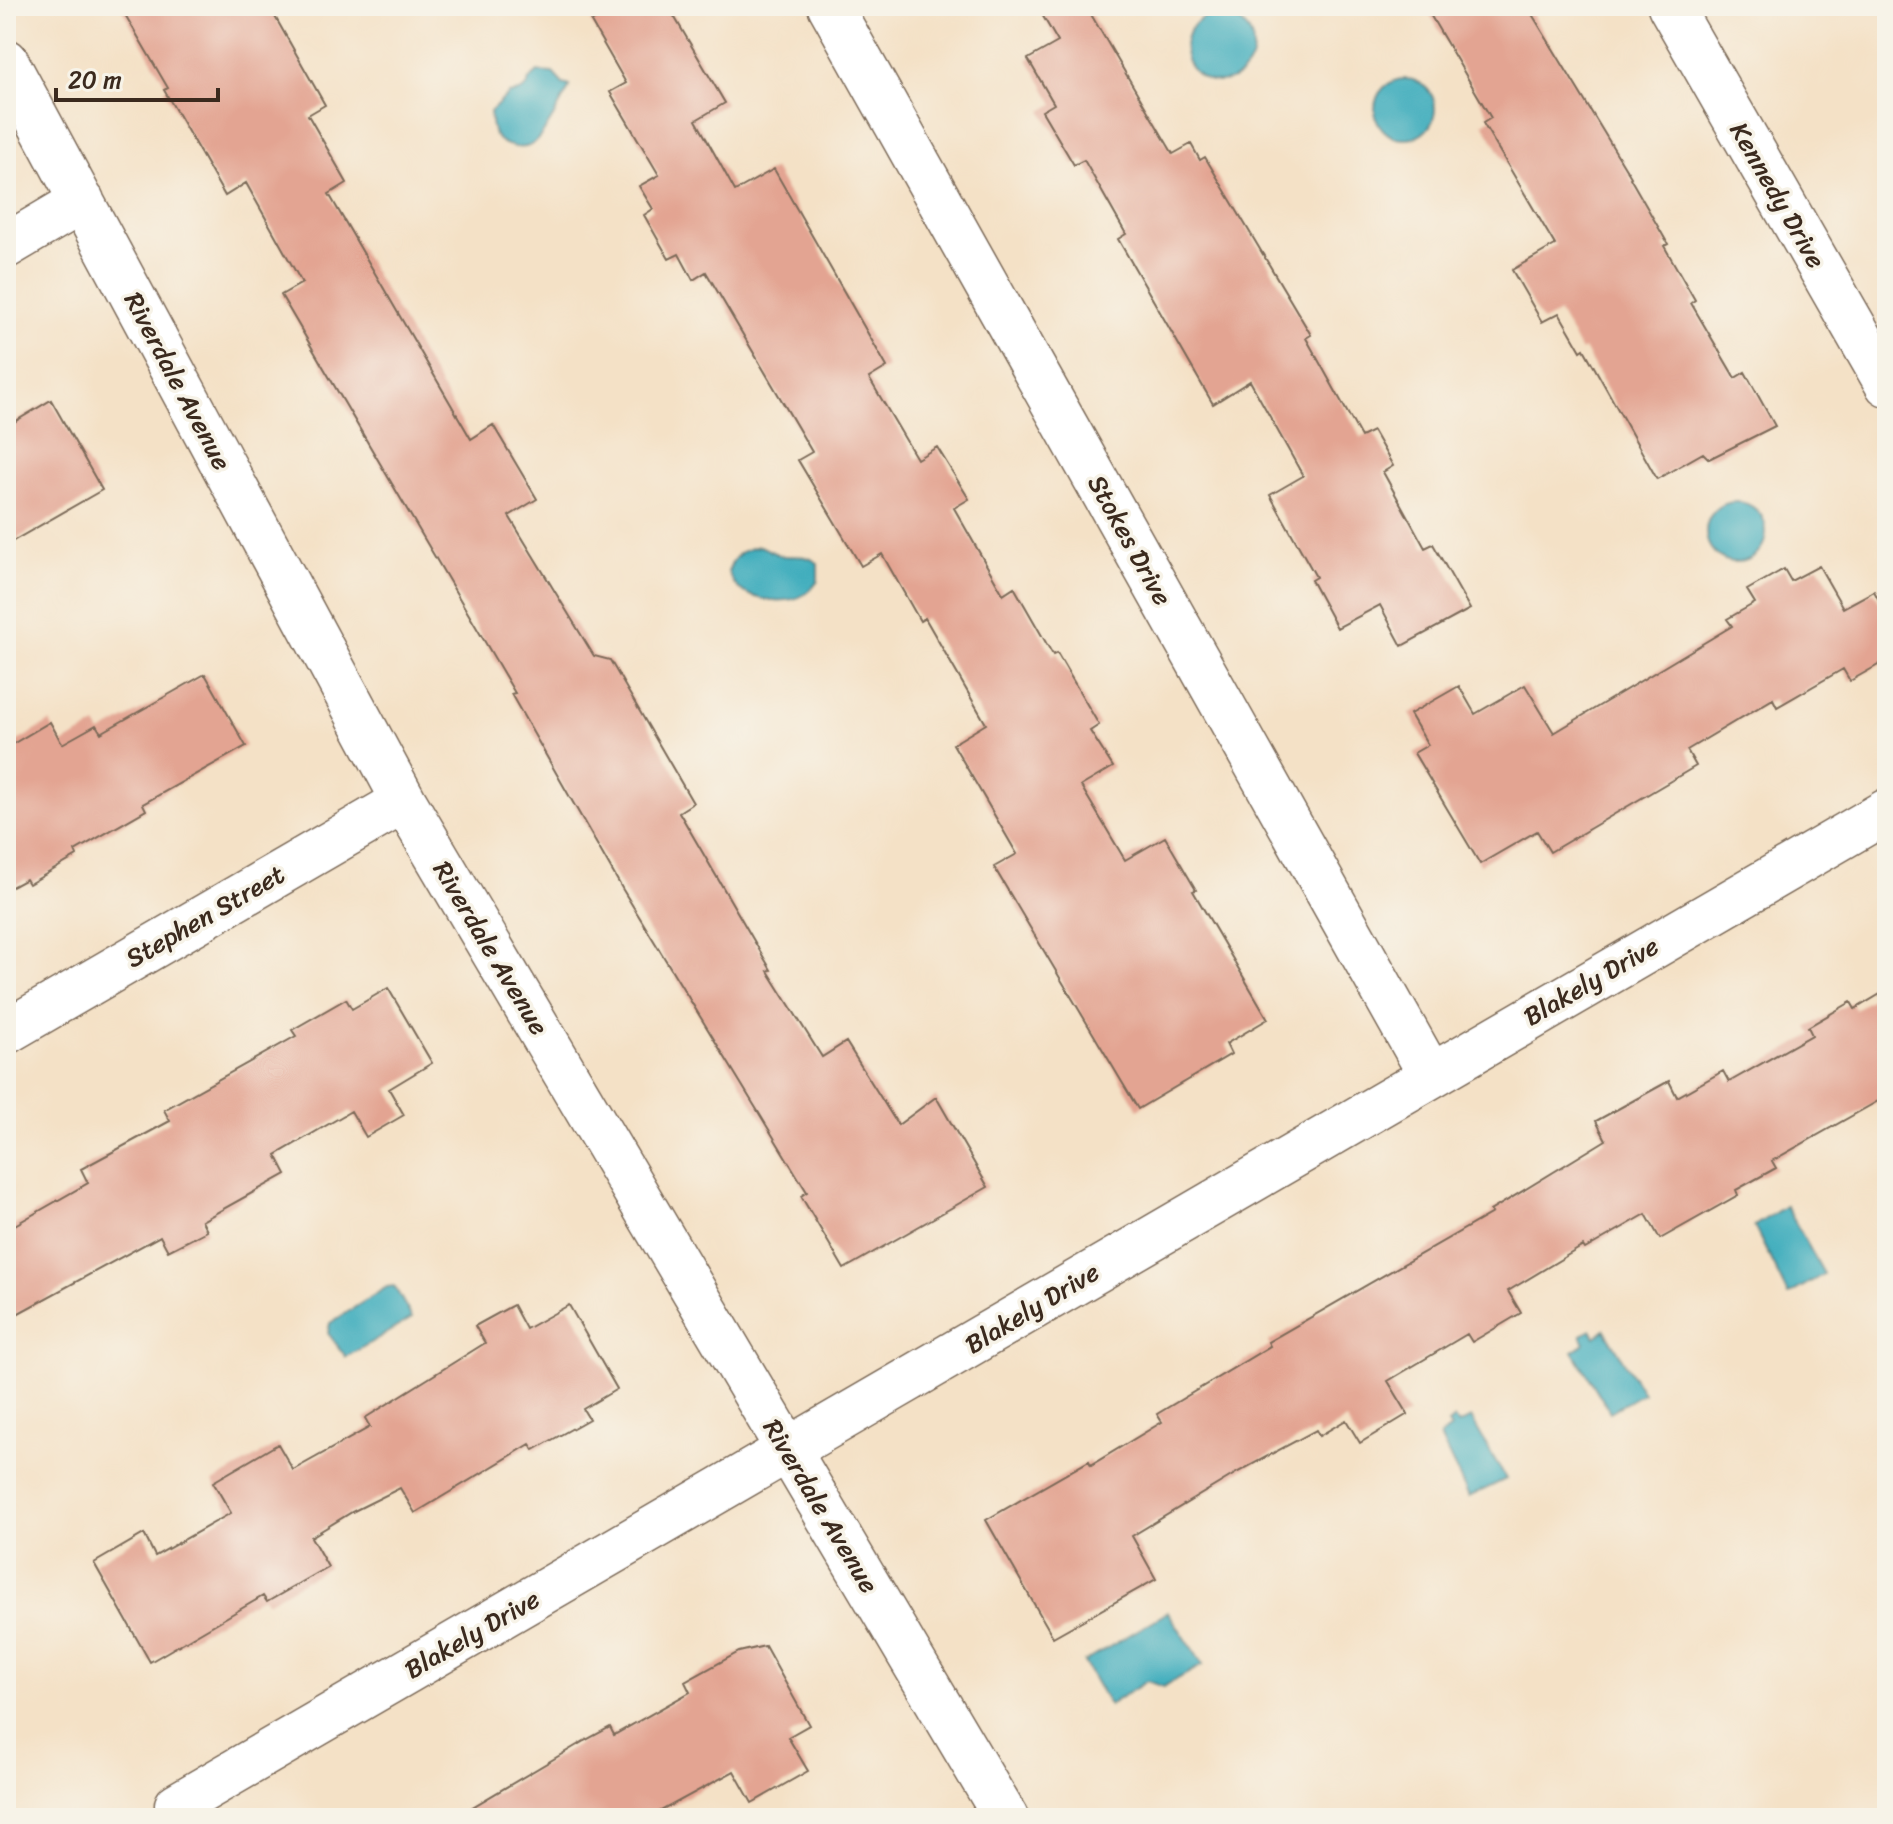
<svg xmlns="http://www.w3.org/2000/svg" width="1893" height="1824" viewBox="0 0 1893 1824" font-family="Sriracha,sans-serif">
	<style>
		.water { fill: #3fadbd; stroke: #3d6c6e; stroke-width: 2 }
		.building { fill: #e3a492 }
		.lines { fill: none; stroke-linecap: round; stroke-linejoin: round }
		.minor-casing { stroke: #7c6a59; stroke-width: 47 }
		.minor { stroke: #fff; stroke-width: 44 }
		.labels { text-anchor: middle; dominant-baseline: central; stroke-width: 7; stroke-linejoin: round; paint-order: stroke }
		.street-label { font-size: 26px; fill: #3b2a1e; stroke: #f7f3e8 }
	</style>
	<rect width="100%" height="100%" fill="#f7f3e8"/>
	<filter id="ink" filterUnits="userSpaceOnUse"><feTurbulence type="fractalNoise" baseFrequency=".0125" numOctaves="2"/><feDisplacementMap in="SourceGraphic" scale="16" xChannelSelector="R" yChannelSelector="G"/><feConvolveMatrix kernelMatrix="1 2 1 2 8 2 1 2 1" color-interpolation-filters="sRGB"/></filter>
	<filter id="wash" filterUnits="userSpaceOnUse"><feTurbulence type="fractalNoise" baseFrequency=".006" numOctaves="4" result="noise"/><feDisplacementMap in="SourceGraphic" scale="32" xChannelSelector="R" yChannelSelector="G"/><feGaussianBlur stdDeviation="1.8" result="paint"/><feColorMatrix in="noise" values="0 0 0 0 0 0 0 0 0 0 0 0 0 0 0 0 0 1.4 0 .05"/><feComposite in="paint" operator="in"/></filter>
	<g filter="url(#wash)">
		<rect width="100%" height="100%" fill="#f4e1c6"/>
		<path class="water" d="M1185 48a34 34 0 1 1 68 0a34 34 0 1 1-68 0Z
			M 538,72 L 553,73 L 563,84 L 570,86 L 566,94 C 557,109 548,130 535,142 C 525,152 503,147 495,136 C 491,130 491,120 490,112 L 509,94 L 520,92 L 527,87 L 529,80 Z
			M1375 109a30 30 0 1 1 60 0a30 30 0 1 1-60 0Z
			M1706 532a30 30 0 1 1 60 0a30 30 0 1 1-60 0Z
			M 759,546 C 767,548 777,556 785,556 C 799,557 805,554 818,563 L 818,581 C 815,585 810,592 805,594 C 788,605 753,601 738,588 C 733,584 731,577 728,572 C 734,555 741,550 759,546 Z
			M 1786,1206 L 1824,1274 L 1788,1295 L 1754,1226 Z
			M 394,1286 L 412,1318 L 346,1357 L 328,1333 L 330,1323 L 387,1287 Z
			M 1591,1330 L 1595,1337 L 1605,1330 L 1643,1393 L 1610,1412 L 1573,1351 L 1585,1343 L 1581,1335 Z
			M 1471,1418 L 1506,1479 L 1469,1497 L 1440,1437 L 1451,1429 L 1448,1424 L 1454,1419 L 1459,1424 Z
			M 1168,1612 L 1203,1665 L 1163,1687 L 1147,1681 L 1109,1705 L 1084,1662 Z"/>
		<g id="blocks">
			<path class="building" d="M 120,6 L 269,6 L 325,105 L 308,115 L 347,183 L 329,194 L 471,439 L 493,425 L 537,499 L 509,516 L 594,656 L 610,660 L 693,803 L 679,812 L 771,970 L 768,971 L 822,1057 L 846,1042 L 898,1125 L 936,1097 L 988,1187 L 844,1269 L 801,1196 L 807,1192 L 623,890 L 511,694 L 515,693 L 281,295 L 302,283 L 246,183 L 225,196 L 164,90 L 168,88 Z
				M 617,6 L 668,6 L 725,103 L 696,120 L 735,191 L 774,169 L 887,367 L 869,378 L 917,459 L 937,447 L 969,499 L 954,508 L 1003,594 L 1014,587 L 1053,655 L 1057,653 L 1099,725 L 1090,731 L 1113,767 L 1081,786 L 1125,860 L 1165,837 L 1196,890 L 1193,891 L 1268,1019 L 1226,1044 L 1231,1054 L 1138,1109 L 994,867 L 1017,854 L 953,744 L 986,724 L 925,618 L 920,621 L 882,554 L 861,566 L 798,460 L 812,452 L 706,272 L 693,280 L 679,254 L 669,259 L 644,215 L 653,209 L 639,186 L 659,175 L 610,92 L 626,83 L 591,22 Z
				M 1037,6 L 1086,6 L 1173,154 L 1191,144 L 1200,160 L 1205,157 L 1311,335 L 1306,338 L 1361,437 L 1373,431 L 1393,466 L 1383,472 L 1425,548 L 1433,544 L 1470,609 L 1402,646 L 1380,605 L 1337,628 L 1311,580 L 1316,577 L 1270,495 L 1303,476 L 1250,381 L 1213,404 L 1118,239 L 1126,234 L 1084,160 L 1074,165 L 1042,111 L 1054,104 L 1028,59 L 1058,42 Z
				M 1425,6 L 1527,6 L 1631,177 L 1630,178 L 1668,244 L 1664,246 L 1695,300 L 1691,303 L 1735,378 L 1745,372 L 1775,426 L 1709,459 L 1703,453 L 1657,479 L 1584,349 L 1581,351 L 1559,313 L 1542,322 L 1512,270 L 1555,245 L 1483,123 L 1491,118 Z
				M 51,400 L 102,490 L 6,545 L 6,427 Z
				M 1819,566 L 1843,608 L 1874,591 L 1887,615 L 1887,660 L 1850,681 L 1843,669 L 1777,707 L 1773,699 L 1687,750 L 1696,766 L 1550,852 L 1537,831 L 1480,864 L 1414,753 L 1428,745 L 1410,714 L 1459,686 L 1475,714 L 1525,685 L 1554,733 L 1732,626 L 1727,619 L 1755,603 L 1747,590 L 1784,569 L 1791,581 Z
				M 205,674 L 246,746 L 143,804 L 146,810 L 75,851 L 77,856 L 29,884 L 26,879 L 6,890 L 6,748 L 50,722 L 62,744 L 96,725 L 101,733 Z
				M 388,988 L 432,1063 L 389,1089 L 404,1115 L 366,1137 L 351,1111 L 276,1155 L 286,1174 L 202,1221 L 207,1231 L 168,1251 L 160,1236 L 6,1320 L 6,1230 L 88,1183 L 81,1169 L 170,1121 L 164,1110 L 296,1036 L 292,1030 L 346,999 L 352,1009 Z
				M 1887,990 L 1887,1096 L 1772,1161 L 1776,1168 L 1736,1190 L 1738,1195 L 1660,1239 L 1646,1214 L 1585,1249 L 1583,1246 L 1508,1291 L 1521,1313 L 1472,1342 L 1467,1334 L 1388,1381 L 1408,1414 L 1360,1443 L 1346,1420 L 1319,1436 L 1316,1430 L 1238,1472 L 1132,1536 L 1156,1579 L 1053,1637 L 986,1520 L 1089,1461 L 1091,1465 L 1162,1422 L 1157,1414 L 1270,1346 L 1268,1342 L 1492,1213 L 1490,1211 L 1606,1140 L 1596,1121 L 1669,1081 L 1677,1097 L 1723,1071 L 1729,1082 L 1812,1035 L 1808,1027 L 1851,1002 L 1855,1009 Z
				M 513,1305 L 526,1329 L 569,1305 L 617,1389 L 583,1409 L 589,1419 L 534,1450 L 530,1444 L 415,1513 L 400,1488 L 352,1512 L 311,1537 L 328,1567 L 267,1602 L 263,1596 L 150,1662 L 94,1563 L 144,1534 L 155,1556 L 231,1513 L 213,1482 L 278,1444 L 293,1470 L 370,1427 L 365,1418 L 485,1343 L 475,1326 Z
				M 765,1646 L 809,1725 L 788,1737 L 808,1771 L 752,1803 L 734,1771 L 648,1818 L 454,1818 L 584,1741 L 610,1727 L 614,1735 L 690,1692 L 685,1682 L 739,1652 Z"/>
		</g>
	</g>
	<g filter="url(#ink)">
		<use href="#blocks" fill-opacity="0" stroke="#7c6a59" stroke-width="2"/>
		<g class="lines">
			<defs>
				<path id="minor" d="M 830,6 L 1430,1074
					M 1670,6 L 1887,384
					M 6,61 L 404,801 L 1006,1818
					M 6,246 L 82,201
					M 6,1032 L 404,801
					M 177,1805 L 1887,811"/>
			</defs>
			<use href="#minor" class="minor-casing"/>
			<use href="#minor" class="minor"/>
		</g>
	</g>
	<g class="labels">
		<g class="street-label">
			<text transform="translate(1778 195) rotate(60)">Kennedy Drive</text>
			<text transform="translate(178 381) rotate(62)">Riverdale Avenue</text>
			<text transform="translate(1130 540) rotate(61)">Stokes Drive</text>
			<text transform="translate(205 916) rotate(-30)">Stephen Street</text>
			<text transform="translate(491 948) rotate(59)">Riverdale Avenue</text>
			<text transform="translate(1591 981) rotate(-30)">Blakely Drive</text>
			<text transform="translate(1032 1308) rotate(-31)">Blakely Drive</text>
			<text transform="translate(821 1506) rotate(59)">Riverdale Avenue</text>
			<text transform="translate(472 1634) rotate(-30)">Blakely Drive</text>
		</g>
	</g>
	<rect width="1893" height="1824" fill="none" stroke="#f7f3e8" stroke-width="32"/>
	<path d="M56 88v12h162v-12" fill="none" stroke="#3b2a1e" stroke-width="4"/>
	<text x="68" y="88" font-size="24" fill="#3b2a1e" stroke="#f7f3e8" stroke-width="6" paint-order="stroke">20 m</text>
</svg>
